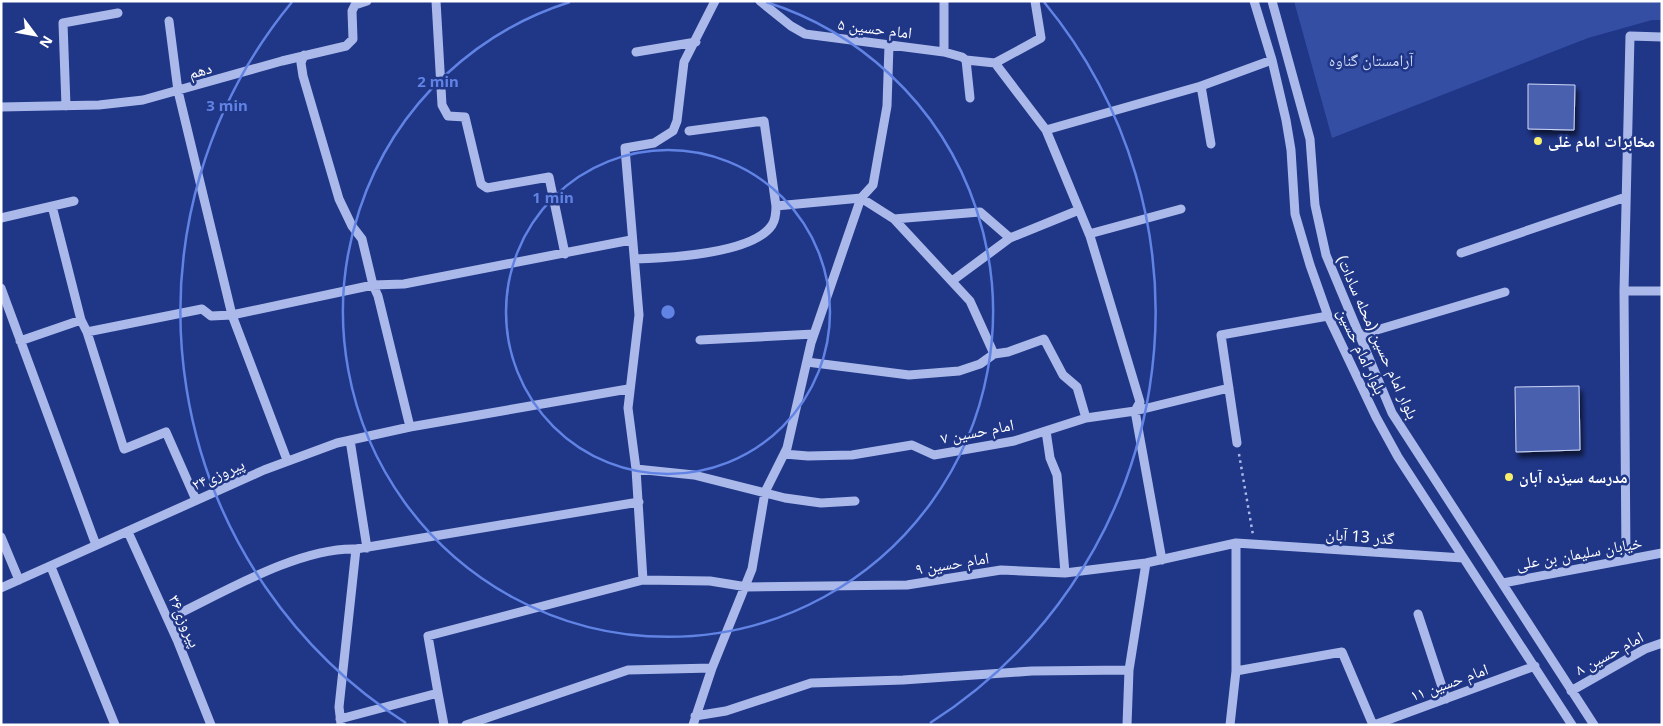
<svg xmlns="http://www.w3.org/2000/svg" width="1663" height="726" viewBox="0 0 1663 726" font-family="'Noto Sans','Noto Naskh Arabic',sans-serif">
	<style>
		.green { fill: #344ea4 }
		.building { fill: #4960af; stroke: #cfd8f7; filter: url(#shadow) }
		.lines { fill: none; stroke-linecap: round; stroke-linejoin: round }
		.path { stroke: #aab9ea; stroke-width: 2.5; stroke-dasharray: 2.5 4; stroke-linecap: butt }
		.minor { stroke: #aab9ea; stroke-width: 9 }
		.ring { fill: none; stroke: #6183e4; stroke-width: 2.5 }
		.poi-dot { fill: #f7ee6b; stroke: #203687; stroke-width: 2 }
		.labels { text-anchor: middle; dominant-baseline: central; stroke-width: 5; stroke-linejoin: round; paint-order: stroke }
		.street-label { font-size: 16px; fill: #fff; stroke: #203687 }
		.park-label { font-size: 16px; fill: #cfd8f7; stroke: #203687 }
		.poi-label { font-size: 16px; font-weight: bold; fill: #fff; stroke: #203687; text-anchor: start }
		.centre { fill: #6183e4; stroke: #203687; stroke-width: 2.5 }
		.ring-label { font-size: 15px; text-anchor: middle; font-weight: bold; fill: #6183e4; stroke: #203687; stroke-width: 5; stroke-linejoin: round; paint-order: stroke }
	</style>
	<defs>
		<filter id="shadow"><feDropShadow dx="3" dy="5.5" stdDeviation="2.5" flood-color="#0009"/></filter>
	</defs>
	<rect width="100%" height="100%" fill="#203687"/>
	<path class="green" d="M 1294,1 L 1662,1 L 1662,20 L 1652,20 L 1588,38 L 1332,138 Z"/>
	<path class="building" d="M 1528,84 L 1575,85 L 1574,130 L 1528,129 Z
		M 1579,386 L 1580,450 L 1516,452 L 1515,387 Z"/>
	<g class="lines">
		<path class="path" d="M 1239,454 L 1253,535"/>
		<path class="minor" d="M 436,1 L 442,105 L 448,116 L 465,117 L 481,184 L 487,188 L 549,177 L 565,254
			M 760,1 L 791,26 L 805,34 L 944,52 L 962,57 L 966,60 L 995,63
			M 1035,1 L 1041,38 L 995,63 L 1046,130 L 1090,236 L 1140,402 L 1135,411 L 1162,560
			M 1254,1 L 1272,60 L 1286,120 L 1291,150 L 1295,214 L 1310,265 L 1328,316 L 1376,417 L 1398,457 L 1572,725
			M 1272,1 L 1310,139 L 1315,205 L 1326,255 L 1392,413 L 1594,725
			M 169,21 L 178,91 L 232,315 L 287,460
			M 889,45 L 887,106 L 873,185 L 861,198 L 894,219 L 970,301 L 994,354
			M 636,52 L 696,42
			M 944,52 L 944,1
			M 304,55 L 301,63 L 303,76 L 339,199 L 352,226 L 362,239 L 373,285 L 378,296 L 410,427
			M 966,60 L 970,98
			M 1201,86 L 1211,144
			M 66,106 L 63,23 L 118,13
			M 1,107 L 99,105 L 143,100 L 282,61 L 346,46 L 353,39 L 352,11 L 355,5 L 367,1
			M 1046,130 L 1201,86 L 1272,60
			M 52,206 L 81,320
			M 1,218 L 74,201
			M 894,219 L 980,212 L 1010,238
			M 1089,234 L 1181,209
			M 1461,253 L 1626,197
			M 635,259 C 667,258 753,254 772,225 C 776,219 776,212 776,206 L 764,121 L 689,131
			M 952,281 L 1010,238 L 1079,210
			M 1,288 L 96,545
			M 1624,291 L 1662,291
			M 87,332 L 124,449 L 166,432 L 196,500
			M 1360,335 L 1505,292
			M 700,340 L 814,334
			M 20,341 L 81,320 L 87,332 L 202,309 L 211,316 L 232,315 L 373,285 L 404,284 L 631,240
			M 807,362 L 909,375 L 959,371 L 980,364 L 994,354 L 1008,352 L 1044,339 L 1063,375 L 1077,387 L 1086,418
			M 1046,431 L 1050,458 L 1057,475 L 1065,573
			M 350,440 L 367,548
			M 1237,443 L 1221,335 L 1328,316
			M 784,454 L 808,456 L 852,455 L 912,445 L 934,455 L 1014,441 L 1086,418 L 1135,411 L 1229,388
			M 636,469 L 694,475 L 785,498 L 821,503 L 855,501
			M 128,532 L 178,642 L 211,725
			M 1,537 L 19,580
			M 1626,560 L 1624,291 L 1630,36 L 1662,37
			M 51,567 L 115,725
			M 643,580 L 636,469 L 628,408 L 639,315 L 625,148 L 654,143 L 673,131 L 677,121 L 684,62 L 715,1
			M 1503,583 L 1662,553
			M 1,588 L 264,470 L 337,443 L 410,427 L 628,389
			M 1418,614 L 1446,699
			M 168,619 C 221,594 298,547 356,549
			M 1236,671 L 1342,652 L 1373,725
			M 1571,691 L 1645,649 L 1662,643
			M 438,693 L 444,725
			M 695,716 L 726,711 L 811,683 L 903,680 L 1032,671 L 1129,670
			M 340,719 L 438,693 L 428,636 L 643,580 L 710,581 L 747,587 L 907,585 L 1001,570 L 1065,573 L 1146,563 L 1236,543 L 1463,558
			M 341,724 L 339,707 L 356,549 L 639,502
			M 466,725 L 628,670 L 712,668
			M 693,725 L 712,668 L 752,569 L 765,492 L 787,448 L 811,343 L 861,198 L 776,206
			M 1127,725 L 1129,670 L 1146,563
			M 1230,725 L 1236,671 L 1236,543
			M 1374,725 L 1535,666"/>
	</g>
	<g class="ring">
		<circle cx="668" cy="312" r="162"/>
		<path d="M766 2A325 325 0 1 1 570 2"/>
		<path d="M406 723A487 487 0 0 1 292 2M1044 2A487 487 0 0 1 930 723"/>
	</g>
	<g class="poi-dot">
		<circle cx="1538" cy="141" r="5"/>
		<circle cx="1509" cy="477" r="5"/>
	</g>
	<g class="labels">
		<g class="street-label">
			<text transform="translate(875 28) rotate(7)">امام حسین ۵</text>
			<text transform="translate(200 70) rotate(-16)">دهم</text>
			<text transform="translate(1378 337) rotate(66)">بلوار امام حسین (محله سادات)</text>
			<text transform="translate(1362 351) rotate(65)">بلوار امام حسین</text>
			<text transform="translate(977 431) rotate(-11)">امام حسین ۷</text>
			<text transform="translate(218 474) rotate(-24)">پیروزی۲۴</text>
			<text transform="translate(1360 536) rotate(4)">گذر 13 آبان</text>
			<text transform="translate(1579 553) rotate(-10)">خیابان سلیمان بن علی</text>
			<text transform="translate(952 563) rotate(-9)">امام حسین ۹</text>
			<text transform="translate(185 621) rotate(66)">پیروزی۳۶</text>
			<text transform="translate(1609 653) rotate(-28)">امام حسین ۸</text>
			<text transform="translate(1449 682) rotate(-20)">امام حسین ۱۱</text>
		</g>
		<g class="park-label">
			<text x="1371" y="60">آرامستان گناوه</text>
		</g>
		<g class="poi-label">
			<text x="1548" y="141">مخابرات امام غلی</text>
			<text x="1519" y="477">مدرسه سیزده آبان</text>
		</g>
	</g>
	<circle cx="668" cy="312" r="8" class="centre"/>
	<g class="ring-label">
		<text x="438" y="87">2 min</text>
		<text x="227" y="111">3 min</text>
		<text x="553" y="203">1 min</text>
	</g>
	<rect width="1663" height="726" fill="none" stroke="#ffffff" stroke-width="5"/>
	<g transform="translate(35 35) rotate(122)" stroke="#203687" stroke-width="4" paint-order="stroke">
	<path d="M0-4L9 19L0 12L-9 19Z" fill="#ffffff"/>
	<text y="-8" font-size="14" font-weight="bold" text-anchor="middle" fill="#ffffff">N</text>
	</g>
</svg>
